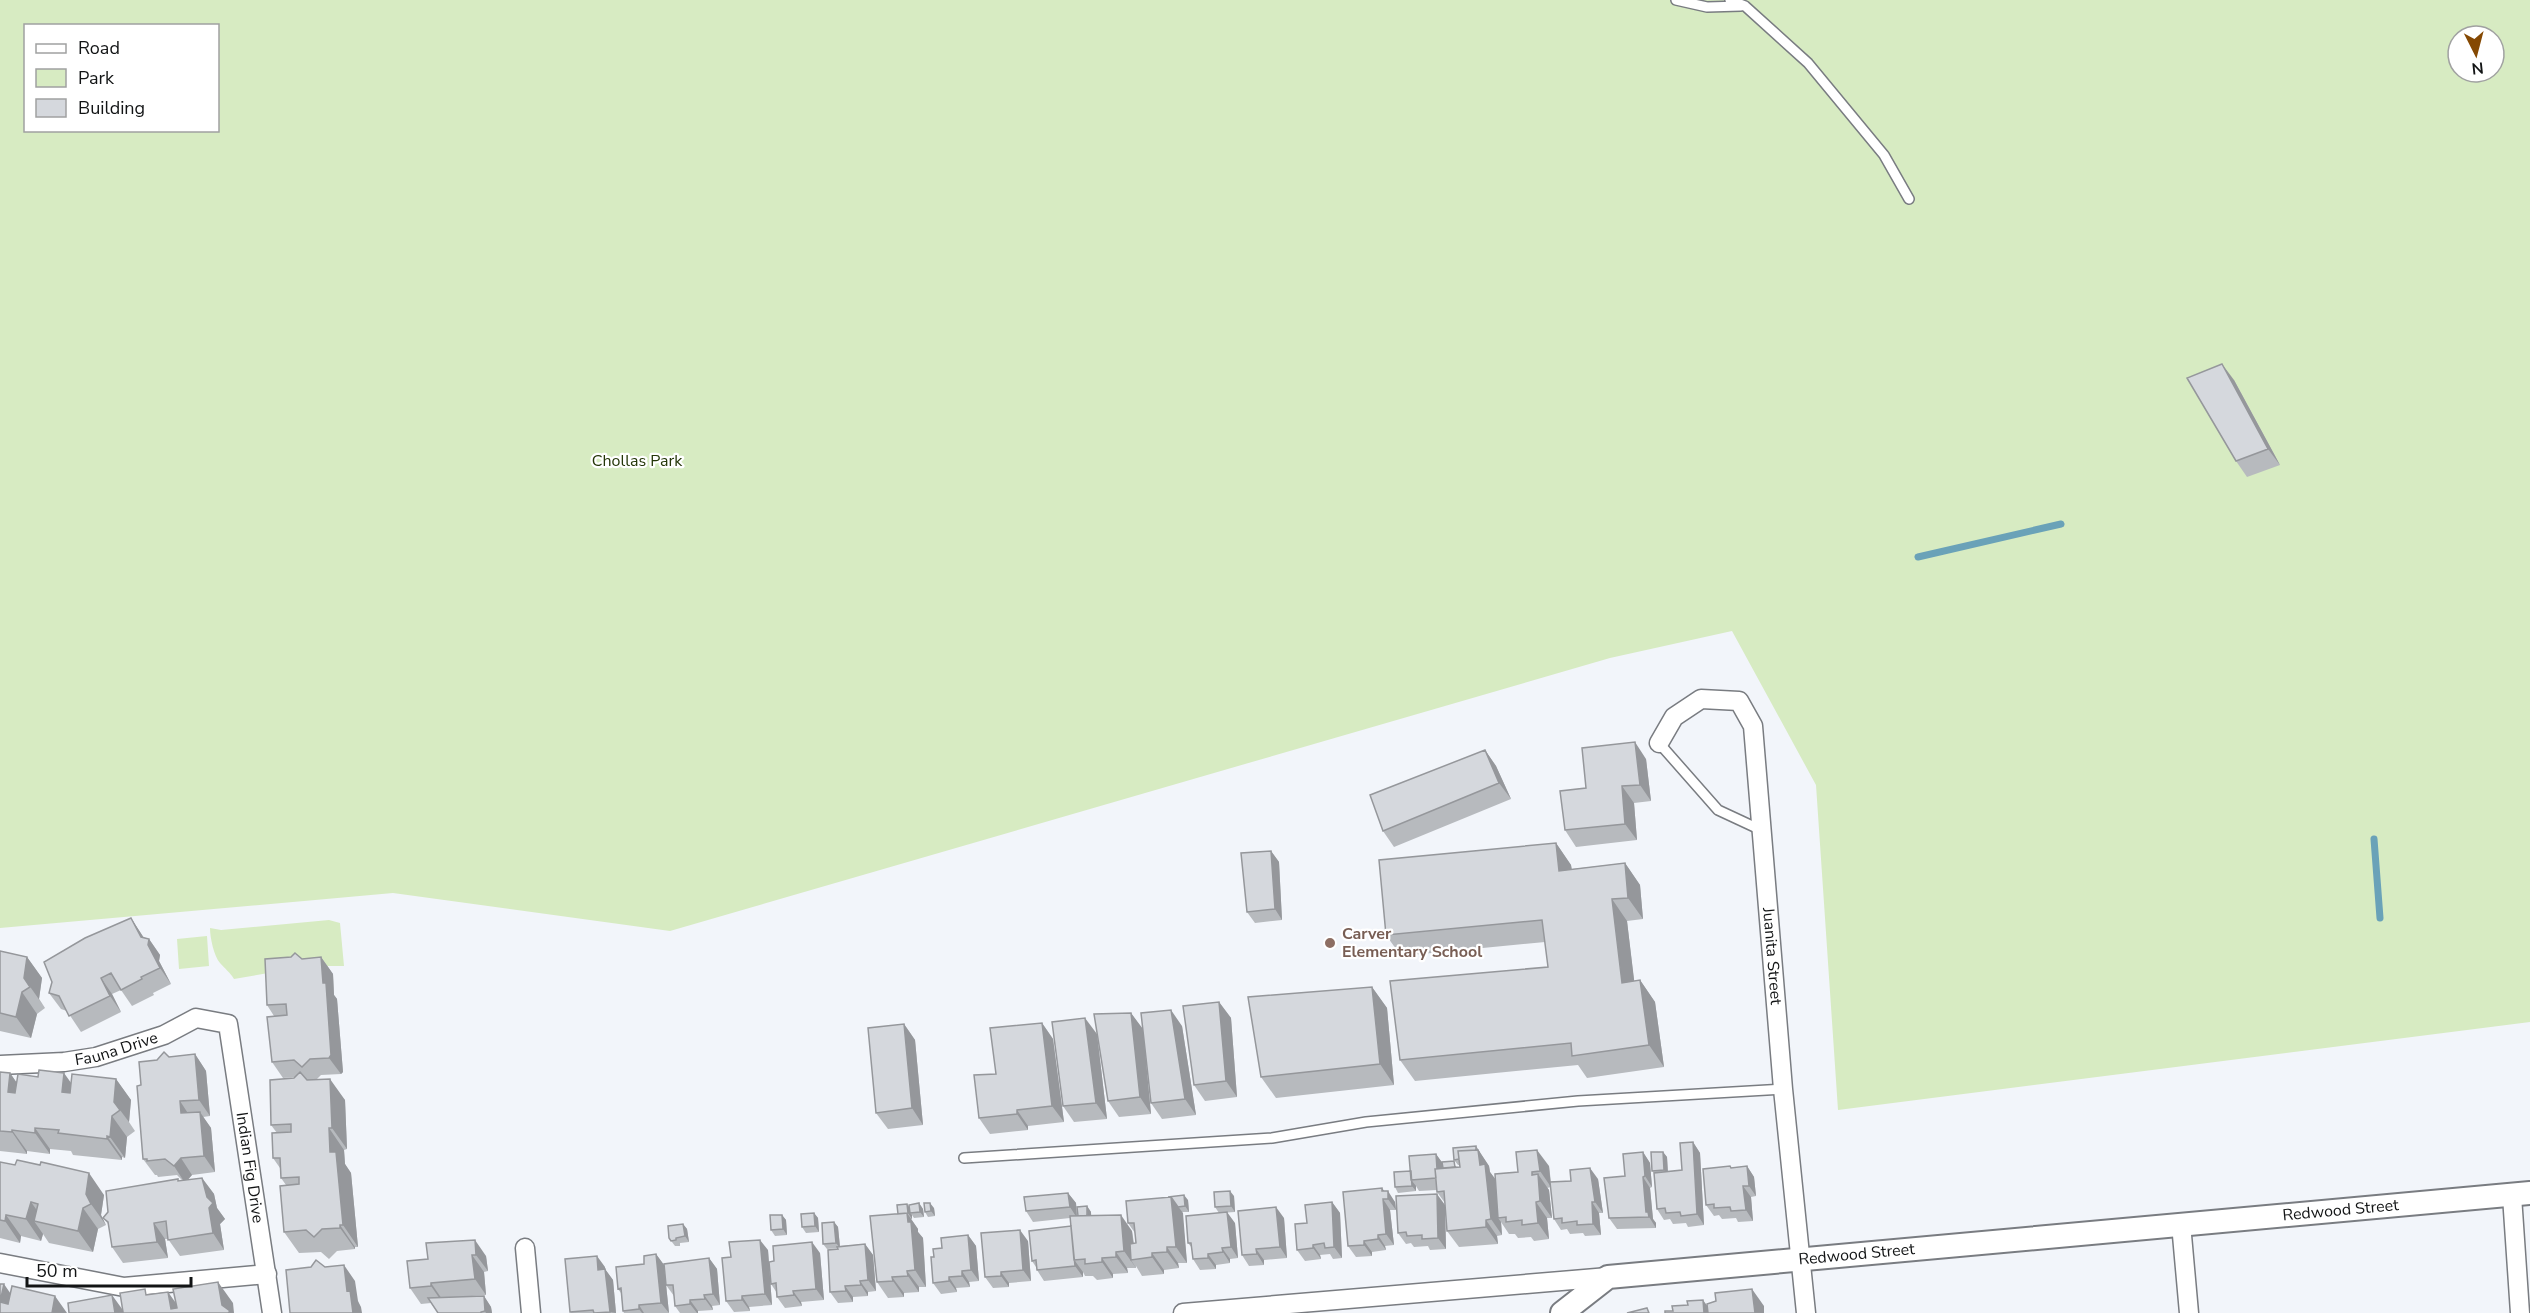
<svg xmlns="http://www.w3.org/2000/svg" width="2530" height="1313" viewBox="0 0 2530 1313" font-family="'Nunito Sans',sans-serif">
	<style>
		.green { fill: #d7ebc2; fill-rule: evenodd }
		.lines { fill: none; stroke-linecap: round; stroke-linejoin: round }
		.stream { stroke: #6aa2b8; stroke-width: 7 }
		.service-casing { stroke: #797c81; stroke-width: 12 }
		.minor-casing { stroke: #797c81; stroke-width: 21 }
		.tertiary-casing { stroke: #797c81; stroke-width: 26 }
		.service { stroke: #fff; stroke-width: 9 }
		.minor { stroke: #fff; stroke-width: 18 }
		.tertiary { stroke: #fff; stroke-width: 22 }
		.wall { fill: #b7babe }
		.shaded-wall { fill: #95979b }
		.building { fill: #d5d8dd; stroke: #95979b; stroke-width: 1.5 }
		.education-dot { fill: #8d6e63; stroke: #fff; stroke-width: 2 }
		.labels { text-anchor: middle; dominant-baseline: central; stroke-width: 4.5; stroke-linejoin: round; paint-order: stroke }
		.park-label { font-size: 16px; fill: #243608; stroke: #fff }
		.education-label { font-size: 16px; font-weight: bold; fill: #785e54; stroke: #fff; text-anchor: start }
		.street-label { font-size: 16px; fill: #121415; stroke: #fff }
	</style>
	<rect width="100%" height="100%" fill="#f2f5fa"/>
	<path class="green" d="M 0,0 L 2530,0 L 2530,1022 L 1838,1110 L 1816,785 L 1732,631 L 1610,658 L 670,931 L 393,893 L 0,928 ZM 26,26 L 218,26 L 218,130 L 26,130 ZM 2458,36 L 2494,36 L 2494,72 L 2458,72 Z
		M 329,920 L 340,923 L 344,966 L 308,966 L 234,979 C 230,972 225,969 220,963 C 214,956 210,938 210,928 L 221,930 Z
		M 207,936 L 209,966 L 179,969 L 177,939 Z"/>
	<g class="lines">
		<path class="stream" d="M 1918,557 L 2061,524
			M 2374,839 L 2380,918"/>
		<defs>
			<path id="service" d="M 1676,0 L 1707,7 L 1741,6
				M 1730,0 L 1745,6 L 1808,63 L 1884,155 L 1909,199
				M 1659,743 L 1718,810 L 1761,830
				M 964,1158 L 1272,1138 L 1366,1122 L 1578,1101 L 1783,1089"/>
			<g id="minor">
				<path id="s1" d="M 1659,743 L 1674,717 L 1701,699 L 1739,701 L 1753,726 L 1783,1089 L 1806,1313"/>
				<path id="s2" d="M 0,1065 L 64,1062 L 96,1057 L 164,1035 L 196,1018 L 228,1024 L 272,1313"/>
				<path d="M 2512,1196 L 2520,1313"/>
				<path d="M 2181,1224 L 2189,1313"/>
				<path d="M 525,1248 L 531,1313"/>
				<path d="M 0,1263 L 124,1287 L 267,1274"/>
				<path d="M 1183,1313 L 1608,1277"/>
			</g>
			<g id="tertiary">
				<path id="s3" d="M 1562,1313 L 1608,1277 L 2530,1193"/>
			</g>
		</defs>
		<use href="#service" class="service-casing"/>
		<use href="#minor" class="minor-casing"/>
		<use href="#tertiary" class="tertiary-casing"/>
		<use href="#service" class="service"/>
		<use href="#minor" class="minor"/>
		<use href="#tertiary" class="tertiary"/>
	</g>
	<path class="wall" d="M 2234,380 L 2280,465 L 2247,477 L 2236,461 Z
		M 1485,750 L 1496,766 L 1511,799 L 1394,847 L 1383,831 Z
		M 1646,759 L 1651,801 L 1634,803 L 1637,840 L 1576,847 L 1565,830 L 1586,788 Z
		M 1556,843 L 1571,865 L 1572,869 L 1625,863 L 1640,885 L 1643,919 L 1627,921 L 1634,981 L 1640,980 L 1655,1002 L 1664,1067 L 1587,1078 L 1578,1065 L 1415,1081 L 1400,1060 L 1548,967 L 1545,942 L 1401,956 L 1386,935 Z
		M 1271,851 L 1279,862 L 1282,920 L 1255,923 L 1247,912 Z
		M 131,918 L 144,938 L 149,939 L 160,955 L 159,961 L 171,984 L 153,993 L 154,995 L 132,1006 L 121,990 L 112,994 L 121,1012 L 81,1032 L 67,1011 L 61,1009 L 49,993 Z
		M 0,951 L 27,957 L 42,978 L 39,999 L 45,1008 L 37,1014 L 31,1038 L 0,1031 Z
		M 321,957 L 333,974 L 334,995 L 337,999 L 343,1072 L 341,1074 L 321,1075 L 317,1079 L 345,1100 L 347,1149 L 344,1150 L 345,1164 L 351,1173 L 358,1247 L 355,1247 L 355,1249 L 337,1251 L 329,1259 L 321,1252 L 299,1253 L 284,1232 L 286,1185 L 281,1178 L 280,1168 L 273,1158 L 277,1133 L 271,1125 L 295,1077 L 283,1078 L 272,1062 L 274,1016 L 267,1005 L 302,959 Z
		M 1372,987 L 1387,1008 L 1394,1085 L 1276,1098 L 1261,1077 Z
		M 1219,1002 L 1231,1018 L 1237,1097 L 1205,1101 L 1194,1085 Z
		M 1131,1013 L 1142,1029 L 1182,1026 L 1196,1115 L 1162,1119 L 1151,1103 L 1144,1043 L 1151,1114 L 1119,1117 L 1108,1101 Z
		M 1042,1023 L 1053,1039 L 1064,1122 L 1028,1126 L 1028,1130 L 990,1134 L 979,1118 L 996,1074 Z
		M 904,1024 L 915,1040 L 923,1125 L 888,1129 L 876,1113 Z
		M 1097,1034 L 1107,1119 L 1074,1122 L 1063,1106 Z
		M 195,1054 L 206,1071 L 210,1116 L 203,1117 L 211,1128 L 215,1172 L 192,1175 L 187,1180 L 202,1178 L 214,1194 L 217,1208 L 225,1219 L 220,1224 L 224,1250 L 180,1256 L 168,1239 L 165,1239 L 168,1258 L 123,1263 L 112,1247 L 109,1225 L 103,1218 L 179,1181 L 183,1181 L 177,1175 L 158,1177 L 157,1175 L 155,1175 L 143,1159 L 141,1085 L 157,1060 L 169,1057 Z
		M 0,1072 L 10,1073 L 17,1083 L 71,1083 L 116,1079 L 131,1100 L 129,1122 L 135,1131 L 127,1137 L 125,1158 L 122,1157 L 122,1160 L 73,1155 L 71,1151 L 50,1149 L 50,1154 L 27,1151 L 27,1154 L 0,1151 Z
		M 1693,1142 L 1700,1153 L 1704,1225 L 1688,1227 L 1686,1223 L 1673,1224 L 1670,1219 L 1664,1220 L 1657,1209 L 1654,1173 L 1652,1171 L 1663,1152 L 1667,1157 L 1668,1172 L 1682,1170 Z
		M 1480,1151 L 1480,1153 L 1489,1166 L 1490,1172 L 1495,1179 L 1518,1172 L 1549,1166 L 1551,1182 L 1598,1179 L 1603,1213 L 1599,1213 L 1601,1235 L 1585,1236 L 1583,1233 L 1570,1234 L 1567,1229 L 1561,1230 L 1554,1219 L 1551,1187 L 1547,1188 L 1549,1190 L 1552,1218 L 1547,1218 L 1549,1239 L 1534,1241 L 1531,1237 L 1518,1238 L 1515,1234 L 1509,1234 L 1501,1222 L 1502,1235 L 1497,1236 L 1498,1244 L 1459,1247 L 1447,1231 L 1445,1205 L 1446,1249 L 1430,1250 L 1428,1246 L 1414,1247 L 1411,1243 L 1406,1244 L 1398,1233 L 1445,1205 L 1445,1203 L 1437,1192 L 1437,1190 L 1419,1191 L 1416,1186 L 1416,1191 L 1398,1193 L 1395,1187 L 1411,1171 L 1436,1154 L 1442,1163 L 1458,1167 L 1460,1167 L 1460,1165 L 1458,1165 L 1454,1160 Z
		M 1643,1152 L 1650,1163 L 1652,1187 L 1650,1188 L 1653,1219 L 1656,1223 L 1656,1228 L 1617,1229 L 1609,1218 L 1625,1176 Z
		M 0,1162 L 104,1195 L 101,1215 L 106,1225 L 98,1229 L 93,1252 L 49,1243 L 43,1234 L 41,1241 L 21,1236 L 20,1243 L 0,1238 Z
		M 1730,1166 L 1732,1168 L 1747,1166 L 1754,1177 L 1756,1196 L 1751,1197 L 1753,1221 L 1738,1222 L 1736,1218 L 1722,1219 L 1719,1215 L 1714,1216 L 1706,1205 Z
		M 1384,1191 L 1395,1202 L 1396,1210 L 1390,1210 L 1394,1245 L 1385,1246 L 1386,1250 L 1372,1252 L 1372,1256 L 1356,1257 L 1348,1246 Z
		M 1068,1193 L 1076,1203 L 1077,1216 L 1087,1206 L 1091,1212 L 1091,1216 L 1132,1231 L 1134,1243 L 1136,1243 L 1135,1233 L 1128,1223 L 1188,1200 L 1189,1212 L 1182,1212 L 1187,1263 L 1178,1263 L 1179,1268 L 1164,1270 L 1164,1274 L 1142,1276 L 1136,1266 L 1136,1268 L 1127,1268 L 1128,1273 L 1113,1274 L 1113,1278 L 1097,1280 L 1093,1276 L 1085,1276 L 1083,1272 L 1083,1277 L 1044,1281 L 1037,1270 L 1036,1267 L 1032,1261 L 1071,1226 L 1070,1218 L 1033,1222 L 1026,1211 Z
		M 1234,1196 L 1235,1212 L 1219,1213 L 1215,1207 Z
		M 1332,1202 L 1340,1213 L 1342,1258 L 1333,1259 L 1330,1254 L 1320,1255 L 1321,1259 L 1305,1261 L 1297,1250 L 1307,1223 Z
		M 919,1203 L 923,1209 L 924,1217 L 914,1218 L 912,1215 L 912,1219 L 911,1219 L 918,1229 L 918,1232 L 923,1238 L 926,1287 L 919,1287 L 919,1292 L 904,1293 L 904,1297 L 888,1298 L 877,1282 L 898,1214 L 907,1204 L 909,1207 Z
		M 934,1208 L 935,1216 L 928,1217 L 925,1212 Z
		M 814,1213 L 818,1218 L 819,1232 L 806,1233 L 802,1227 Z
		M 782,1215 L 786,1220 L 787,1235 L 775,1236 L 771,1230 Z
		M 1284,1218 L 1287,1258 L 1264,1260 L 1264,1265 L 1249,1266 L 1242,1255 Z
		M 834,1222 L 838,1227 L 840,1246 L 865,1244 L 873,1255 L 876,1291 L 868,1292 L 868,1296 L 853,1297 L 853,1302 L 838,1303 L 830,1292 L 838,1248 L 827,1249 L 823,1244 Z
		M 1235,1223 L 1238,1258 L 1230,1259 L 1230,1263 L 1216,1265 L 1216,1269 L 1200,1270 L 1193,1259 L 1192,1248 L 1188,1243 Z
		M 683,1224 L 687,1229 L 689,1242 L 680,1243 L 680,1246 L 675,1246 L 669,1238 Z
		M 968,1235 L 976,1246 L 979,1281 L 969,1282 L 970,1287 L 956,1288 L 957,1292 L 941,1294 L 933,1283 L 934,1257 L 942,1248 Z
		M 1028,1241 L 1031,1281 L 1009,1283 L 1009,1287 L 993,1288 L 985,1277 Z
		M 426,1243 L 486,1256 L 488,1271 L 484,1272 L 486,1295 L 472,1296 L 484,1296 L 491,1307 L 492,1313 L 438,1313 L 431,1303 L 421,1304 L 410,1288 L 428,1259 Z
		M 768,1250 L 772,1305 L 749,1307 L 750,1311 L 734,1312 L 726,1301 Z
		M 820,1253 L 824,1300 L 801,1302 L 802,1306 L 785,1308 L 777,1297 L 777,1293 L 771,1284 L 774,1261 Z
		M 656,1254 L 664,1265 L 669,1313 L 624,1313 L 623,1311 L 621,1293 L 618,1289 L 644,1264 Z
		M 709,1258 L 717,1269 L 720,1305 L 712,1306 L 713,1310 L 698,1311 L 698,1313 L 680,1313 L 675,1306 L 674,1296 L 666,1285 Z
		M 605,1267 L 605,1269 L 613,1280 L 616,1313 L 571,1313 L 570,1312 Z"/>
	<path class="shaded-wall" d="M 2222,364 L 2234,380 L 2280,465 L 2268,449 Z
		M 1635,742 L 1646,759 L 1651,801 L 1640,785 Z
		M 1485,750 L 1496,766 L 1511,799 L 1499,783 Z
		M 1622,786 L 1634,803 L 1637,840 L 1625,824 Z
		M 1556,843 L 1571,865 L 1574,892 L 1559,871 Z
		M 1271,851 L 1279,862 L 1282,920 L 1275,909 Z
		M 1625,863 L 1640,885 L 1643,919 L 1628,898 Z
		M 1612,899 L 1627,921 L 1637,1004 L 1622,983 Z
		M 131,918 L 142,935 L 149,947 L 148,945 L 149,939 L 160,955 L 159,961 L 171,984 L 160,968 L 141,937 Z
		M 27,957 L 42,978 L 39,999 L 45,1008 L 24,978 Z
		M 321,957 L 333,974 L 334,995 L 337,999 L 343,1072 L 341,1074 L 329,1058 Z
		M 101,978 L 112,994 L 121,1012 L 110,996 Z
		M 1640,980 L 1655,1002 L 1664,1067 L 1649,1045 Z
		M 1372,987 L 1387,1008 L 1394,1085 L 1380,1064 Z
		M 22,992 L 37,1014 L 31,1038 L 16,1017 Z
		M 1219,1002 L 1231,1018 L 1237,1097 L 1226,1081 Z
		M 1171,1010 L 1182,1026 L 1196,1115 L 1185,1099 Z
		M 1131,1013 L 1143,1029 L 1151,1114 L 1140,1097 Z
		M 1085,1018 L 1097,1034 L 1107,1119 L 1096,1103 Z
		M 1042,1023 L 1053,1039 L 1064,1122 L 1052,1106 Z
		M 904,1024 L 915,1040 L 923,1125 L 912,1108 Z
		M 195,1054 L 206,1071 L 210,1116 L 199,1100 Z
		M 10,1073 L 25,1095 L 8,1092 Z
		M 64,1073 L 79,1094 L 62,1092 Z
		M 116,1079 L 131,1100 L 129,1122 L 114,1102 Z
		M 330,1079 L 345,1100 L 347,1149 L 332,1128 Z
		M 180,1101 L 191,1118 L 181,1113 Z
		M 1017,1110 L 1028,1126 L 1028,1130 L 1017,1114 Z
		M 200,1112 L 211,1128 L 215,1172 L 204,1156 Z
		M 112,1116 L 127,1137 L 125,1158 L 110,1137 Z
		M 35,1128 L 50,1149 L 50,1154 L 35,1133 Z
		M 329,1128 L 344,1150 L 345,1164 L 351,1173 L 358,1247 L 343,1225 L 330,1152 Z
		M 12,1130 L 27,1151 L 27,1154 L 12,1132 Z
		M 107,1136 L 122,1157 L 122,1160 L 107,1139 Z
		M 1693,1142 L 1700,1153 L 1704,1225 L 1697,1214 Z
		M 1476,1146 L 1489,1166 L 1490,1172 L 1496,1180 L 1498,1218 L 1501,1222 L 1502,1235 L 1491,1219 L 1480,1165 L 1477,1158 Z
		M 1537,1150 L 1549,1166 L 1551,1187 L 1540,1171 Z
		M 1643,1152 L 1650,1163 L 1652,1187 L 1645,1176 Z
		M 1663,1152 L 1667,1157 L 1668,1175 L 1664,1170 Z
		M 1436,1154 L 1444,1165 L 1438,1178 Z
		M 181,1158 L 192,1175 L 185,1183 L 174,1166 Z
		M 1747,1166 L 1754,1177 L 1756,1196 L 1749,1186 Z
		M 1590,1168 L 1598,1179 L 1603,1213 L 1595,1202 Z
		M 1532,1172 L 1538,1181 L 1538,1174 L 1549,1190 L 1552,1218 L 1540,1201 Z
		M 89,1173 L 104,1195 L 101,1215 L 106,1225 L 91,1204 L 86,1194 Z
		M 1643,1177 L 1650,1188 L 1653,1219 L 1656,1223 L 1656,1228 L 1646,1212 Z
		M 202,1178 L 214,1194 L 217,1208 L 225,1219 L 220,1224 L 224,1250 L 213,1233 Z
		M 1412,1181 L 1416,1186 L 1416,1191 L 1412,1186 Z
		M 1743,1186 L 1751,1197 L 1753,1221 L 1746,1210 Z
		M 1382,1188 L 1388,1196 L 1388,1191 L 1395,1202 L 1396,1210 L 1382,1191 Z
		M 1230,1191 L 1234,1196 L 1235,1212 L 1231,1206 Z
		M 1068,1193 L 1076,1203 L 1077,1218 L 1070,1207 Z
		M 1437,1194 L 1445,1205 L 1446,1249 L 1438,1238 Z
		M 1184,1195 L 1188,1200 L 1189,1212 L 1185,1206 Z
		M 1171,1197 L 1183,1213 L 1187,1263 L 1176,1247 Z
		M 1383,1199 L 1390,1210 L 1394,1245 L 1386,1234 Z
		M 31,1202 L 46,1223 L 34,1221 L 43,1234 L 41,1241 L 26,1219 Z
		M 1332,1202 L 1340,1213 L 1342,1258 L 1334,1247 Z
		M 1536,1202 L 1547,1218 L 1549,1239 L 1538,1223 Z
		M 1592,1202 L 1599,1213 L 1601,1235 L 1593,1224 Z
		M 919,1203 L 923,1209 L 924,1217 L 920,1212 Z
		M 930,1203 L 934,1208 L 935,1216 L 931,1211 Z
		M 907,1204 L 911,1210 L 910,1213 L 912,1215 L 912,1219 L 908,1213 Z
		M 1087,1206 L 1091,1212 L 1092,1231 L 1088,1226 Z
		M 1276,1207 L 1284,1218 L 1287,1258 L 1280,1247 Z
		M 83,1208 L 98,1229 L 93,1252 L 78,1231 Z
		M 1227,1212 L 1235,1223 L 1238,1258 L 1231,1247 Z
		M 814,1213 L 818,1218 L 819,1232 L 815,1226 Z
		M 907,1213 L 918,1229 L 918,1232 L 923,1238 L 926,1287 L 915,1270 Z
		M 6,1215 L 21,1236 L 20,1243 L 5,1221 Z
		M 782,1215 L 786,1220 L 787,1235 L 783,1229 Z
		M 1121,1215 L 1132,1231 L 1135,1259 L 1131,1260 L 1136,1268 L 1124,1251 Z
		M 1486,1220 L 1497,1236 L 1498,1244 L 1486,1227 Z
		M 834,1222 L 838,1227 L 840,1248 L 836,1243 Z
		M 154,1223 L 165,1239 L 168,1258 L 157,1242 Z
		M 683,1224 L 687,1229 L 689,1242 L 685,1236 Z
		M 340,1225 L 355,1247 L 355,1249 L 340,1228 Z
		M 1020,1230 L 1028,1241 L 1031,1281 L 1023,1270 Z
		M 968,1235 L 976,1246 L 979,1281 L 971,1270 Z
		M 1378,1235 L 1385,1246 L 1386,1250 L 1378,1239 Z
		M 475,1240 L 486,1256 L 488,1271 L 476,1255 Z
		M 760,1240 L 768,1250 L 772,1305 L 765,1294 Z
		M 1364,1241 L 1372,1252 L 1372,1256 L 1364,1245 Z
		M 812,1242 L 820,1253 L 824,1300 L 816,1289 Z
		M 865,1244 L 873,1255 L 876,1291 L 868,1280 Z
		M 1313,1245 L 1320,1255 L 1321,1259 L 1313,1248 Z
		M 1167,1247 L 1178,1263 L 1179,1268 L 1167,1252 Z
		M 1222,1248 L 1230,1259 L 1230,1263 L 1223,1252 Z
		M 1256,1249 L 1264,1260 L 1264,1265 L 1257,1254 Z
		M 1116,1252 L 1127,1268 L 1128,1273 L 1116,1257 Z
		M 1152,1253 L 1164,1270 L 1164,1274 L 1152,1257 Z
		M 656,1254 L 664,1265 L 669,1313 L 661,1303 Z
		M 1208,1254 L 1216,1265 L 1216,1269 L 1208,1258 Z
		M 472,1255 L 484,1272 L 486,1295 L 475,1279 Z
		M 597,1256 L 605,1267 L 606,1281 L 598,1270 Z
		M 709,1258 L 717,1269 L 720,1305 L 713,1294 Z
		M 1102,1258 L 1113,1274 L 1113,1278 L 1102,1262 Z
		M 1075,1261 L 1083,1272 L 1083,1277 L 1075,1266 Z
		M 344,1265 L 355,1281 L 358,1301 L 361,1307 L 362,1313 L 353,1313 L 347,1291 Z
		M 605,1269 L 613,1280 L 616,1313 L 610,1312 Z
		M 907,1271 L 919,1287 L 919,1292 L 908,1276 Z
		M 962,1271 L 969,1282 L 970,1287 L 962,1276 Z
		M 1001,1272 L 1009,1283 L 1009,1287 L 1001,1276 Z
		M 892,1277 L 904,1293 L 904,1297 L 893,1281 Z
		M 949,1277 L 956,1288 L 957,1292 L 949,1281 Z
		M 860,1281 L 868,1292 L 868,1296 L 861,1285 Z
		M 218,1282 L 233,1303 L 234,1313 L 228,1313 L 222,1305 Z
		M 431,1283 L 442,1299 L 442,1302 L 431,1286 Z
		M 4,1284 L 19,1306 L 0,1302 Z
		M 845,1286 L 853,1297 L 853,1302 L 846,1291 Z
		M 1752,1289 L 1764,1306 L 1764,1313 L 1755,1313 Z
		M 793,1291 L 801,1302 L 802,1306 L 794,1295 Z
		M 168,1292 L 183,1313 L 171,1309 Z
		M 112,1295 L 125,1313 L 115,1313 Z
		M 704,1295 L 712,1306 L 713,1310 L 705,1299 Z
		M 55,1296 L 67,1313 L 52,1313 Z
		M 484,1296 L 491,1307 L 492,1313 L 486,1313 L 485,1311 Z
		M 742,1296 L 749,1307 L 750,1311 L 742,1300 Z
		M 690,1300 L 698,1311 L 698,1313 L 697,1313 L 690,1304 Z
		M 1703,1300 L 1711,1311 L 1711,1313 L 1704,1313 Z
		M 639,1305 L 644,1313 L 642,1313 L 639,1309 Z"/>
	<path class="building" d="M 2222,364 L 2268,449 L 2236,461 L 2187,378 Z
		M 1635,742 L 1640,785 L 1622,786 L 1625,824 L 1565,830 L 1560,791 L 1586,788 L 1582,748 Z
		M 1485,750 L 1499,783 L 1383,831 L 1370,795 Z
		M 1556,843 L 1559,871 L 1625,863 L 1628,898 L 1612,899 L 1622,983 L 1640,980 L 1649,1045 L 1572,1056 L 1571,1043 L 1400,1060 L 1390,981 L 1548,967 L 1542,920 L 1386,935 L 1379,860 Z
		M 1271,851 L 1275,909 L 1247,912 L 1241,853 Z
		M 131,918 L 141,937 L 149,939 L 148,945 L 160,968 L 141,977 L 142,979 L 121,990 L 111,973 L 101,978 L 110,996 L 69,1016 L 59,996 L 49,993 L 52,982 L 44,962 L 85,938 Z
		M 0,951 L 27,957 L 24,978 L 30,987 L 22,992 L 16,1017 L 0,1013 Z
		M 295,953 L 302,959 L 321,957 L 323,983 L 326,983 L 331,1055 L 329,1058 L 310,1059 L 302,1067 L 294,1060 L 272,1062 L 267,1017 L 287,1015 L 286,1004 L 267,1005 L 265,959 L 291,957 Z
		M 1372,987 L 1380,1064 L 1261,1077 L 1248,997 Z
		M 1219,1002 L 1226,1081 L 1194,1085 L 1183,1006 Z
		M 1171,1010 L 1185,1099 L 1151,1103 L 1141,1013 Z
		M 1131,1013 L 1140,1097 L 1108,1101 L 1094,1014 Z
		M 1085,1018 L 1096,1103 L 1063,1106 L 1052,1022 Z
		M 1042,1023 L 1052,1106 L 1017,1110 L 1017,1114 L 979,1118 L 974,1075 L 996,1074 L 990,1028 Z
		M 904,1024 L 912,1108 L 876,1113 L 868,1028 Z
		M 164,1052 L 169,1057 L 195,1054 L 199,1100 L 180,1101 L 181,1113 L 200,1112 L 204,1156 L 181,1158 L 174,1166 L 165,1159 L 147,1161 L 147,1159 L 143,1159 L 137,1086 L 141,1085 L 139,1062 L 157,1060 Z
		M 39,1070 L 64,1073 L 62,1092 L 70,1093 L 72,1074 L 116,1079 L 114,1102 L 120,1110 L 112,1116 L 110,1137 L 107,1136 L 107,1139 L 58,1133 L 59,1130 L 35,1128 L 35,1133 L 12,1130 L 12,1132 L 0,1131 L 0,1072 L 10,1073 L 8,1092 L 15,1093 L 18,1074 L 38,1077 Z
		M 300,1072 L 307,1080 L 330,1079 L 332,1128 L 329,1128 L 330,1152 L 336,1152 L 343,1225 L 340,1225 L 340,1228 L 322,1229 L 314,1237 L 306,1230 L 284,1232 L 280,1186 L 299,1184 L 299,1177 L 281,1178 L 280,1158 L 273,1158 L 272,1133 L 291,1132 L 291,1124 L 271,1125 L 270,1080 L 294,1078 Z
		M 1693,1142 L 1697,1214 L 1681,1216 L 1680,1212 L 1666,1213 L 1665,1208 L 1657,1209 L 1654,1173 L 1682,1170 L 1680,1143 Z
		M 1476,1146 L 1476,1150 L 1458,1151 L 1459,1159 L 1454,1160 L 1453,1148 Z
		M 1478,1150 L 1480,1165 L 1485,1164 L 1491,1219 L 1486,1220 L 1486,1227 L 1447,1231 L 1444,1191 L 1437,1192 L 1435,1169 L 1460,1167 L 1458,1151 Z
		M 1537,1150 L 1540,1171 L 1532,1172 L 1532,1175 L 1538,1174 L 1540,1201 L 1536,1202 L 1538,1223 L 1522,1225 L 1522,1220 L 1506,1222 L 1506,1217 L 1498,1218 L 1495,1174 L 1518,1172 L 1516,1152 Z
		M 1643,1152 L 1645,1176 L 1643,1177 L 1646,1212 L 1648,1212 L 1649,1217 L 1609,1218 L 1604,1178 L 1625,1176 L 1623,1154 Z
		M 1651,1152 L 1663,1152 L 1664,1170 L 1652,1171 Z
		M 1436,1154 L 1437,1169 L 1435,1169 L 1436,1178 L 1411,1180 L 1409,1156 Z
		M 17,1160 L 40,1165 L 41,1162 L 89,1173 L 86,1194 L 91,1204 L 83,1208 L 78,1231 L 34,1221 L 38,1204 L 31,1202 L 26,1219 L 6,1215 L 5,1221 L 0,1220 L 0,1162 L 15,1165 Z
		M 1454,1161 L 1455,1167 L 1443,1168 L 1442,1162 Z
		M 1730,1166 L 1731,1168 L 1747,1166 L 1749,1186 L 1743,1186 L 1746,1210 L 1731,1211 L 1730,1207 L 1714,1208 L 1714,1204 L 1706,1205 L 1703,1169 Z
		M 1590,1168 L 1595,1202 L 1592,1202 L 1593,1224 L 1577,1225 L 1577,1221 L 1562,1223 L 1562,1218 L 1554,1219 L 1550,1182 L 1571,1181 L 1570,1170 Z
		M 1411,1171 L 1412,1186 L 1395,1187 L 1394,1172 Z
		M 202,1178 L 207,1197 L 213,1203 L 209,1208 L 213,1233 L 168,1240 L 166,1221 L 154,1223 L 157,1242 L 112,1247 L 108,1222 L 103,1218 L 108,1212 L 106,1191 L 178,1179 L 178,1181 Z
		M 1382,1188 L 1382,1191 L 1388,1191 L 1388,1199 L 1383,1199 L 1386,1234 L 1378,1235 L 1378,1239 L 1364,1241 L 1364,1245 L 1348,1246 L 1343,1192 Z
		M 1230,1191 L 1231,1206 L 1215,1207 L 1214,1192 Z
		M 1068,1193 L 1070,1207 L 1026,1211 L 1024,1197 Z
		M 1437,1194 L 1438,1238 L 1422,1239 L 1422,1235 L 1407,1236 L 1406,1232 L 1398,1233 L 1396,1196 Z
		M 1184,1195 L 1185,1206 L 1178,1207 L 1171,1197 L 1168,1197 Z
		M 1171,1197 L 1176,1247 L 1167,1247 L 1167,1252 L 1152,1253 L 1152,1257 L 1131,1260 L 1130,1244 L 1136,1243 L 1134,1223 L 1128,1223 L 1126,1201 Z
		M 1332,1202 L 1334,1247 L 1325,1248 L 1324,1243 L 1313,1245 L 1313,1248 L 1297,1250 L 1295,1224 L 1307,1223 L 1305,1205 Z
		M 919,1203 L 920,1212 L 910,1213 L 909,1205 Z
		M 924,1203 L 930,1203 L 931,1211 L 925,1212 Z
		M 907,1204 L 908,1213 L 898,1214 L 897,1205 Z
		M 1087,1206 L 1087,1216 L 1078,1216 L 1077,1207 Z
		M 1276,1207 L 1280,1247 L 1256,1249 L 1257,1254 L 1242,1255 L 1238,1211 Z
		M 1227,1212 L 1231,1247 L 1222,1248 L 1223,1252 L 1208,1254 L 1208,1258 L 1193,1259 L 1191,1243 L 1188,1243 L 1186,1216 Z
		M 814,1213 L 815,1226 L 802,1227 L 801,1214 Z
		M 907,1213 L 908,1222 L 911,1222 L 915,1270 L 907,1271 L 908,1276 L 892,1277 L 893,1281 L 877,1282 L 870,1216 Z
		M 770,1215 L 782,1215 L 783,1229 L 771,1230 Z
		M 1121,1215 L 1124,1251 L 1116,1252 L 1116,1257 L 1102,1258 L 1102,1262 L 1085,1264 L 1085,1259 L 1074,1260 L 1070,1216 Z
		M 834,1222 L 836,1243 L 823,1244 L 822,1223 Z
		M 683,1224 L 685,1236 L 676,1238 L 676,1240 L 671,1241 L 669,1238 L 668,1226 Z
		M 1071,1226 L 1075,1266 L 1037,1270 L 1036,1260 L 1032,1261 L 1029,1231 Z
		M 1020,1230 L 1023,1270 L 1001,1272 L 1001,1276 L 985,1277 L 981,1233 Z
		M 968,1235 L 971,1270 L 962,1271 L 962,1276 L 949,1277 L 949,1281 L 933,1283 L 931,1257 L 934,1257 L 933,1249 L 942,1248 L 941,1238 Z
		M 475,1240 L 476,1255 L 472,1255 L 475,1279 L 431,1283 L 431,1286 L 410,1288 L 407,1261 L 428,1259 L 426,1243 Z
		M 760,1240 L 765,1294 L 742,1296 L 742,1300 L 726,1301 L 722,1258 L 731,1257 L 729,1242 Z
		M 812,1242 L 816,1289 L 793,1291 L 794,1295 L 777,1297 L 776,1283 L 771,1284 L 769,1262 L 774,1261 L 773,1246 Z
		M 865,1244 L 868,1280 L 860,1281 L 861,1285 L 845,1286 L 846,1291 L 830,1292 L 828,1250 L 838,1249 L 837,1247 Z
		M 656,1254 L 661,1303 L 639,1305 L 639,1309 L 623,1311 L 621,1288 L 618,1289 L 616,1267 L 644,1264 L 644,1256 Z
		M 597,1256 L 598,1270 L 605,1269 L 610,1312 L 594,1313 L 593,1310 L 570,1312 L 565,1259 Z
		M 709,1258 L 713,1294 L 704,1295 L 705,1299 L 690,1300 L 690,1304 L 675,1306 L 673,1285 L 666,1285 L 664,1264 Z
		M 316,1260 L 325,1267 L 344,1265 L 347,1291 L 350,1290 L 353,1313 L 290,1313 L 286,1270 L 311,1267 Z
		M 218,1282 L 222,1305 L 230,1311 L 228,1313 L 119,1313 L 123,1312 L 120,1293 L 145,1289 L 146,1295 L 168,1292 L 171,1309 L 177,1308 L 173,1289 Z
		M 0,1284 L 4,1284 L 0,1302 L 8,1304 L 12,1286 L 55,1296 L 52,1313 L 0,1313 Z
		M 1752,1289 L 1755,1313 L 1708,1313 L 1707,1304 L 1716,1301 L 1715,1293 Z
		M 112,1295 L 115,1313 L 69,1313 L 68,1303 Z
		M 484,1296 L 485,1311 L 481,1312 L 481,1313 L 438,1313 L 428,1298 Z
		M 1703,1300 L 1704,1313 L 1665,1313 L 1665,1311 L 1673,1311 L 1672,1306 L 1688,1305 L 1687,1301 Z
		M 1647,1308 L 1649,1313 L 1627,1313 Z"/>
	<circle class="education-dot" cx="1330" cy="943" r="6"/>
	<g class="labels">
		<g class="park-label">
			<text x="637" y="461">Chollas Park</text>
		</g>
		<g class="education-label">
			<text x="1342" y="934">Carver<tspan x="1342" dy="18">Elementary School</tspan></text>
		</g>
		<g class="street-label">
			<text stroke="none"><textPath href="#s1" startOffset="360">Juanita Street</textPath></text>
			<text stroke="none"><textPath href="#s2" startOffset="118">Fauna Drive</textPath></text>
			<text stroke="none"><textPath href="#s2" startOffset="382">Indian Fig Drive</textPath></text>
			<text stroke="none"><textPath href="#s3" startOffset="794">Redwood Street</textPath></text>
			<text stroke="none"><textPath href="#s3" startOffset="308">Redwood Street</textPath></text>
		</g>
	</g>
	<rect x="24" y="24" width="195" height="108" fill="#ffffff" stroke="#a0a1a1" stroke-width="1.5"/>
	<rect x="36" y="44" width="30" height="9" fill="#ffffff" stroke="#a0a1a1" stroke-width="1.5"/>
	<text x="78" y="54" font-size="18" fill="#121415">Road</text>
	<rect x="36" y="69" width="30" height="18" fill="#d7ebc2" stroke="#a0a1a1" stroke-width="1.5"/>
	<text x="78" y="84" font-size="18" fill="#121415">Park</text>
	<rect x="36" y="99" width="30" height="18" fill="#d5d8dd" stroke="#a0a1a1" stroke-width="1.5"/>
	<text x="78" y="114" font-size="18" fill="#121415">Building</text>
	<g transform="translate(2476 54) rotate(174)"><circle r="28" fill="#ffffff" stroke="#a0a1a1" stroke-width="1.5"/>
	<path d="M0-4.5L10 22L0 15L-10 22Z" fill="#854903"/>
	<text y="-9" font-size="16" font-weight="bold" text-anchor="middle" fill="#121415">N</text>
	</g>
	<path d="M27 1277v9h164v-9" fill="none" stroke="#121415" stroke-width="3"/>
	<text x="36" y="1277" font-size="18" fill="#121415" stroke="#ffffff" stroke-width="4.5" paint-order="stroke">50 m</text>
</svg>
